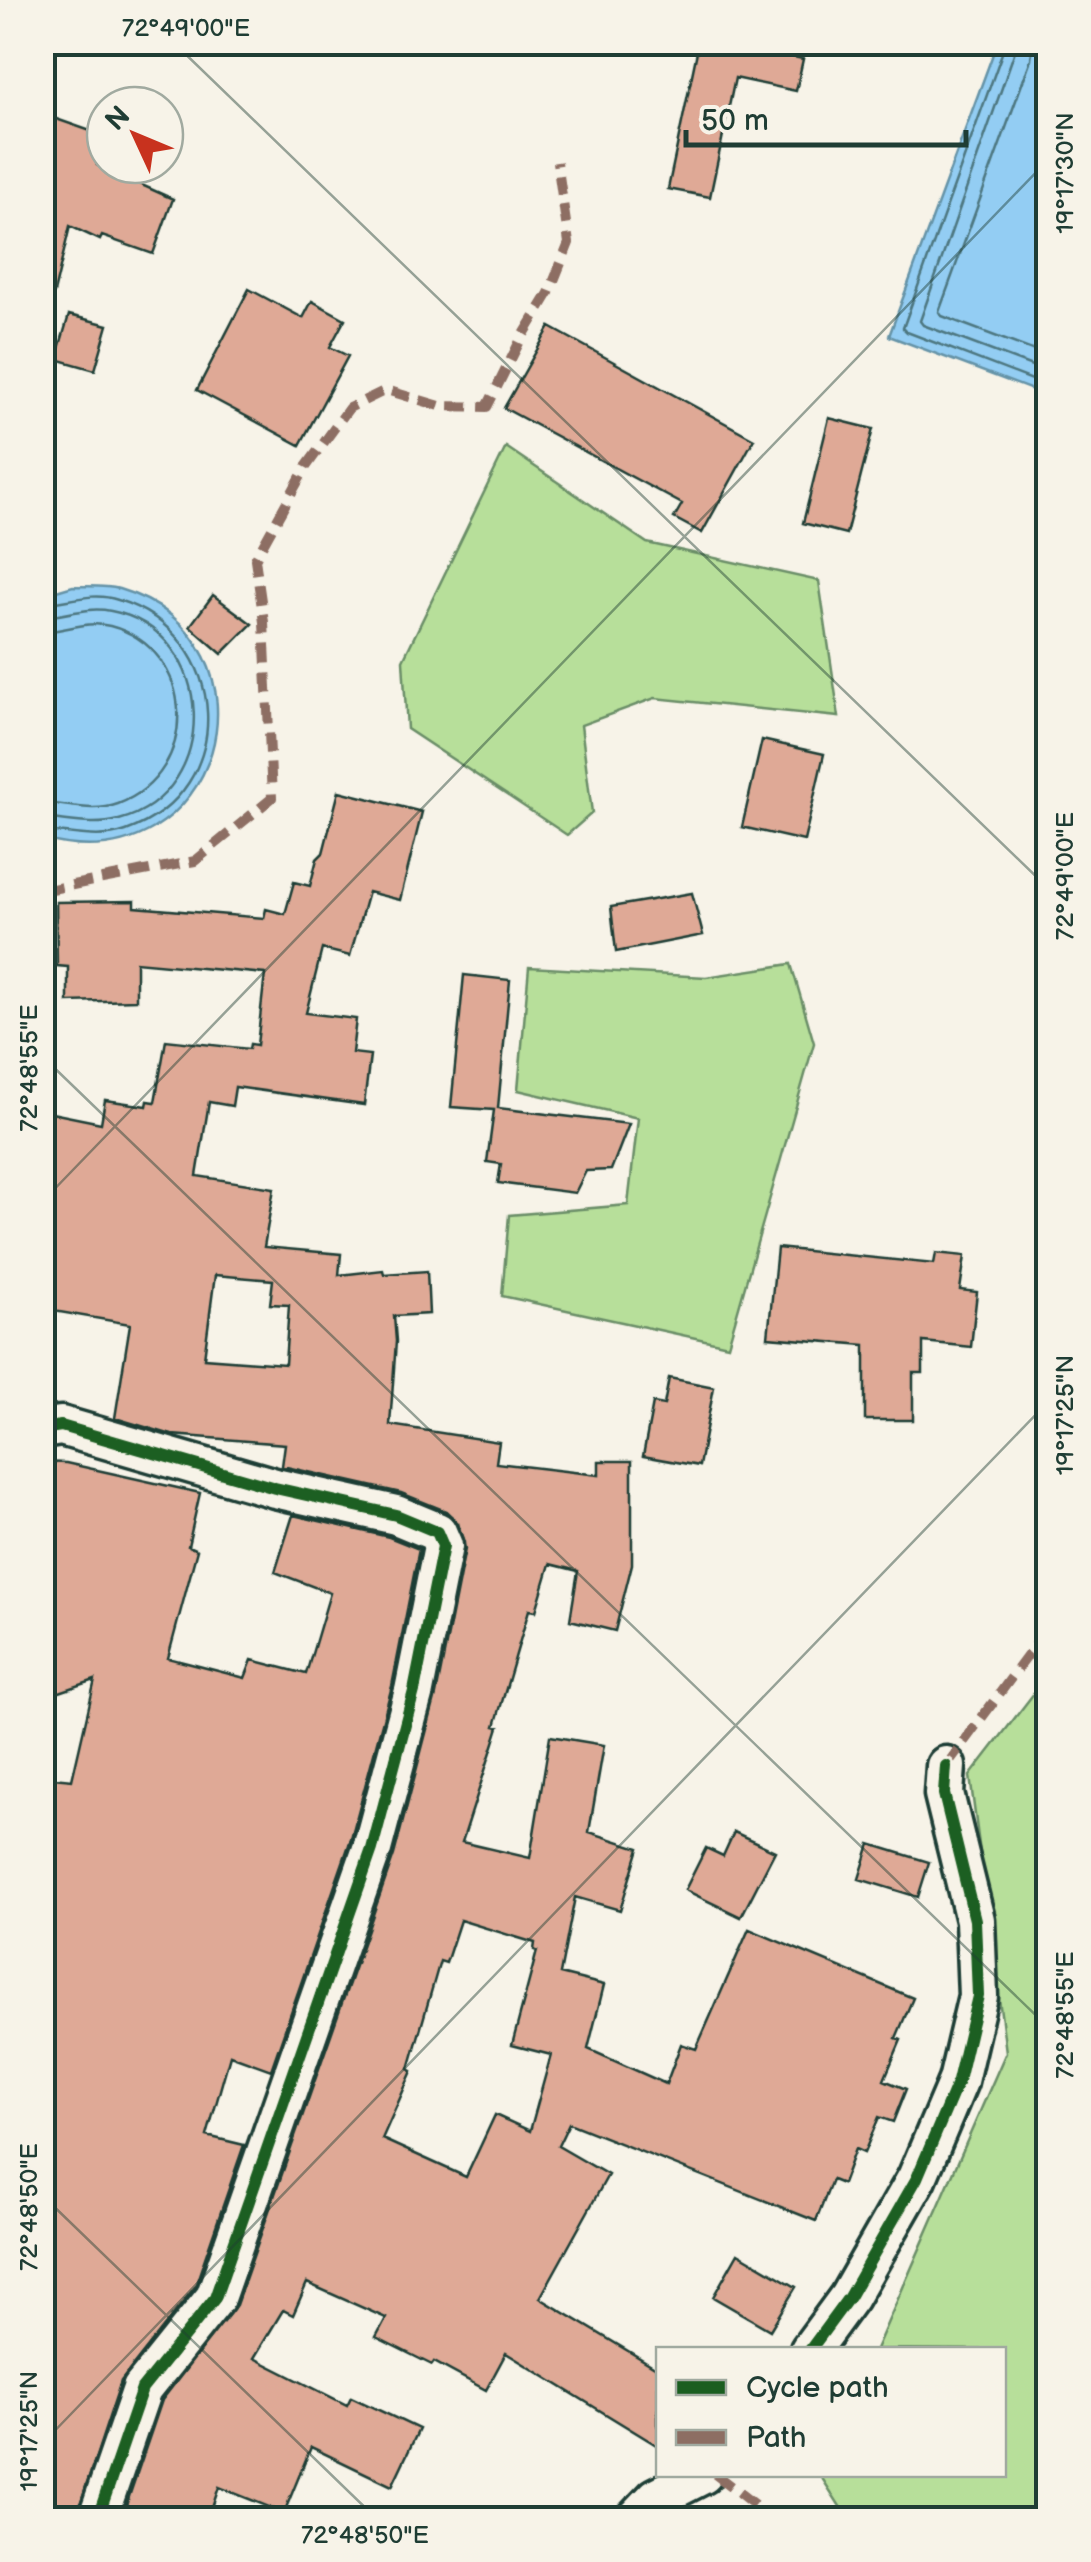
<svg xmlns="http://www.w3.org/2000/svg" width="1091" height="2562" viewBox="0 0 1091 2562" font-family="'Balsamiq Sans',sans-serif">
	<style>
		.green { fill: #b7df9a; stroke: #6b8e67; stroke-width: 2.5 }
		.water { fill: #93cdf3; stroke: #6593a7; stroke-width: 2.5 }
		.lines { fill: none; stroke-linecap: round; stroke-linejoin: round }
		.shore { stroke: #4d7780; stroke-width: 2.5 }
		.building { fill: #dfa996; stroke: #1f3d34; stroke-width: 2.5; fill-rule: evenodd }
		.street-casing { stroke: #1f3d34; stroke-width: 45 }
		.street { stroke: #f7f3e8; stroke-width: 38 }
		.quiet { stroke: #8d6e63; stroke-width: 10; stroke-dasharray: 20 10; stroke-linecap: butt }
		.cycleway-casing { stroke: #f7f3e8; stroke-width: 19 }
		.cycleway { stroke: #1b5e20; stroke-width: 12 }
		.ticks { fill: none; stroke: #1f3d34; stroke-width: 2.5; stroke-opacity: 0.45 }
		.neatline { fill: none; stroke: #1f3d34; stroke-width: 4 }
		.ticks-label { font-size: 25px; text-anchor: middle; fill: #1f3d34 }
	</style>
	<rect width="100%" height="100%" fill="#f7f3e8"/>
	<filter id="ink" filterUnits="userSpaceOnUse"><feTurbulence type="fractalNoise" baseFrequency=".01" numOctaves="2"/><feDisplacementMap in="SourceGraphic" scale="20" xChannelSelector="R" yChannelSelector="G"/><feConvolveMatrix kernelMatrix="1 2 1 2 8 2 1 2 1" color-interpolation-filters="sRGB"/></filter>
	<g filter="url(#ink)">
		<path class="green" d="M 506,447 L 647,543 L 819,581 L 839,717 L 655,698 L 581,725 L 592,813 L 567,835 L 407,729 L 403,660 Z
			M 791,964 L 814,1043 L 728,1345 L 502,1296 L 509,1215 L 628,1205 L 638,1118 L 518,1090 L 529,967 L 706,977 Z
			M 1048,1675 L 1048,2519 L 848,2519 L 820,2475 L 1004,2474 L 1004,2350 L 876,2349 L 1006,2052 L 970,1776 Z"/>
		<path class="water" d="M 997,43 L 1048,43 L 1048,396 L 889,336 Z
			M 73,586 C 88,587 105,585 119,589 C 290,640 220,889 43,839 L 43,595 Z"/>
		<g class="lines">
			<path class="shore" d="M 1006,42 L 903,328 L 907,332 L 1048,386
				M 1018,42 L 920,321 L 923,325 L 1048,372
				M 1033,42 L 1031,59 L 939,312 L 942,316 L 1048,356
				M 42,604 C 68,602 92,591 118,600 C 231,635 240,790 126,831 C 98,841 71,832 42,831
				M 42,617 C 66,616 86,606 111,611 C 217,631 223,792 119,820 C 92,827 69,820 42,818
				M 42,632 C 66,631 86,620 110,626 C 197,649 202,772 118,804 C 93,813 68,804 42,803"/>
		</g>
		<path class="building" d="M 699,42 L 721,42 L 803,59 L 796,91 L 735,78 L 710,197 L 668,189 Z
			M 42,114 L 105,136 L 97,165 L 173,199 L 153,254 L 102,236 L 100,240 L 70,226 L 54,293 L 42,292 Z
			M 249,289 L 303,318 L 312,301 L 345,319 L 330,347 L 348,356 L 300,445 L 197,390 Z
			M 69,315 L 108,325 L 95,370 L 56,359 Z
			M 550,327 L 754,439 L 702,533 L 674,518 L 682,504 L 504,408 Z
			M 829,418 L 873,429 L 846,534 L 803,523 Z
			M 213,595 L 252,624 L 222,654 L 190,626 Z
			M 762,740 L 824,754 L 804,841 L 742,827 Z
			M 339,791 L 422,812 L 400,900 L 368,892 L 350,956 L 322,949 L 306,1013 L 356,1019 L 352,1053 L 370,1055 L 364,1105 L 235,1087 L 232,1106 L 209,1102 L 197,1176 L 274,1188 L 264,1247 L 341,1254 L 339,1275 L 383,1270 L 384,1274 L 427,1271 L 429,1314 L 394,1316 L 396,1341 L 390,1425 L 499,1442 L 496,1463 L 599,1475 L 599,1461 L 632,1461 L 632,1564 L 615,1631 L 570,1620 L 578,1571 L 550,1564 L 536,1611 L 529,1610 L 495,1726 L 499,1727 L 462,1842 L 530,1858 L 550,1736 L 604,1745 L 589,1832 L 639,1848 L 620,1910 L 575,1897 L 560,1974 L 604,1985 L 588,2049 L 666,2084 L 681,2044 L 696,2049 L 749,1929 L 913,1998 L 896,2038 L 901,2040 L 884,2080 L 906,2089 L 893,2122 L 879,2117 L 864,2153 L 855,2149 L 842,2184 L 832,2180 L 816,2221 L 569,2123 L 558,2146 L 608,2175 L 540,2298 L 658,2369 L 658,2446 L 506,2353 L 486,2390 L 434,2362 L 432,2365 L 376,2337 L 386,2318 L 307,2283 L 293,2315 L 283,2310 L 254,2358 L 347,2405 L 351,2397 L 419,2429 L 392,2486 L 311,2447 L 284,2513 L 219,2487 L 208,2520 L 121,2520 L 162,2400 L 236,2305 L 394,1855 L 436,1695 L 465,1549 L 458,1523 L 446,1511 L 401,1493 L 282,1466 L 285,1444 L 172,1435 L 115,1418 L 130,1324 L 42,1309 L 42,1111 L 101,1123 L 105,1100 L 147,1106 L 148,1101 L 155,1102 L 166,1040 L 249,1049 L 250,1044 L 257,1045 L 265,974 L 136,962 L 136,1000 L 68,1002 L 68,967 L 57,966 L 56,902 L 135,901 L 135,907 L 264,918 L 266,909 L 285,914 L 294,882 L 310,886 L 317,859 L 323,853 ZM 215,1275 L 273,1280 L 270,1304 L 289,1305 L 285,1364 L 204,1358 ZM 460,1920 L 535,1943 L 534,1950 L 537,1951 L 512,2045 L 551,2055 L 530,2131 L 495,2115 L 466,2177 L 382,2139 L 412,2071 L 409,2069 L 440,1961 L 446,1963 Z
			M 692,893 L 703,935 L 616,952 L 611,907 Z
			M 464,975 L 510,980 L 498,1108 L 629,1124 L 611,1170 L 586,1171 L 575,1193 L 498,1183 L 501,1164 L 487,1162 L 494,1110 L 451,1107 Z
			M 777,1248 L 934,1264 L 936,1253 L 965,1256 L 960,1290 L 977,1292 L 971,1347 L 923,1342 L 923,1373 L 913,1373 L 913,1420 L 865,1420 L 865,1345 L 768,1337 Z
			M 669,1378 L 714,1387 L 699,1466 L 643,1456 L 653,1403 L 664,1405 Z
			M 42,1462 L 66,1463 L 200,1493 L 188,1546 L 197,1550 L 168,1658 L 245,1678 L 252,1660 L 306,1674 L 330,1593 L 275,1572 L 293,1515 L 389,1537 L 419,1549 L 392,1686 L 350,1842 L 271,2070 L 230,2055 L 207,2136 L 244,2145 L 195,2287 L 121,2381 L 75,2520 L 42,2520 L 42,1777 L 72,1780 L 95,1680 L 42,1698 Z
			M 734,1832 L 775,1851 L 741,1917 L 685,1890 L 706,1848 L 723,1856 Z
			M 870,1844 L 929,1862 L 918,1897 L 859,1879 Z
			M 738,2253 L 796,2287 L 770,2330 L 713,2297 Z"/>
		<g class="lines">
			<defs>
				<path id="street" d="M 42,1429 L 61,1426 L 275,1488 L 396,1515 L 437,1532 L 443,1546 L 414,1691 L 372,1849 L 215,2298 L 142,2389 L 97,2520
					M 810,2350 L 849,2297 L 917,2178 L 958,2081 L 978,1996 L 975,1920 L 944,1794 L 946,1766
					M 635,2520 L 656,2498 L 703,2474"/>
			</defs>
			<use href="#street" class="street-casing"/>
			<use href="#street" class="street"/>
			<path class="quiet" d="M 42,891 L 195,861 L 272,798 L 264,622 L 255,559 L 306,467 L 349,408 L 386,390 L 440,406 L 487,407 L 520,341 L 549,293 L 569,243 L 557,162
				M 946,1766 L 1048,1628
				M 715,2474 L 774,2520"/>
			<defs>
				<path id="cycleway" d="M 42,1429 L 61,1426 L 275,1488 L 396,1515 L 437,1532 L 443,1546 L 414,1691 L 372,1849 L 215,2298 L 142,2389 L 97,2520
					M 810,2350 L 849,2297 L 917,2178 L 958,2081 L 978,1996 L 975,1920 L 944,1794 L 946,1766"/>
			</defs>
			<use href="#cycleway" class="cycleway-casing"/>
			<use href="#cycleway" class="cycleway"/>
		</g>
	</g>
	<path class="ticks" d="M 173,42 L 1048,888M 42,1056 L 1048,2027M 42,1202 L 1048,160M 42,2195 L 378,2520M 42,2444 L 1048,1402"/>
	<rect width="1091" height="2562" fill="none" stroke="#f7f3e8" stroke-width="110"/>
	<rect x="656" y="2347" width="350" height="130" fill="#f7f3e8" stroke="#a1aaa0" stroke-width="2.5"/>
	<rect x="676" y="2380" width="50" height="15" fill="#1b5e20" stroke="#a1aaa0" stroke-width="2.5"/>
	<text x="746" y="2397" font-size="30" fill="#1f3d34">Cycle path</text>
	<rect x="676" y="2430" width="50" height="15" fill="#8d6e63" stroke="#a1aaa0" stroke-width="2.5"/>
	<text x="746" y="2447" font-size="30" fill="#1f3d34">Path</text>
	<g transform="translate(135 135) rotate(314)"><circle r="48" fill="#f7f3e8" stroke="#a1aaa0" stroke-width="2.5"/>
	<path d="M0-8L18 38L0 25L-18 38Z" fill="#c8321e"/>
	<text y="-15" font-size="28" font-weight="bold" text-anchor="middle" fill="#1f3d34">N</text>
	</g>
	<path d="M686 130v15h280v-15" fill="none" stroke="#1f3d34" stroke-width="5"/>
	<text x="701" y="130" font-size="30" fill="#1f3d34" stroke="#f7f3e8" stroke-width="8" paint-order="stroke">50 m</text>
	<rect x="55" y="55" width="981" height="2452" class="neatline"/>
	<g class="ticks-label">
		<text x="186" y="36">72°49'00"E</text>
		<text transform="translate(1064 173) rotate(-90)" y="9">19°17'30"N</text>
		<text transform="translate(1064 876) rotate(-90)" y="9">72°49'00"E</text>
		<text transform="translate(28 1068) rotate(-90)" y="9">72°48'55"E</text>
		<text transform="translate(1064 1415) rotate(-90)" y="9">19°17'25"N</text>
		<text transform="translate(1064 2015) rotate(-90)" y="9">72°48'55"E</text>
		<text transform="translate(28 2207) rotate(-90)" y="9">72°48'50"E</text>
		<text transform="translate(28 2431) rotate(-90)" y="9">19°17'25"N</text>
		<text x="365" y="2543">72°48'50"E</text>
	</g>
</svg>
